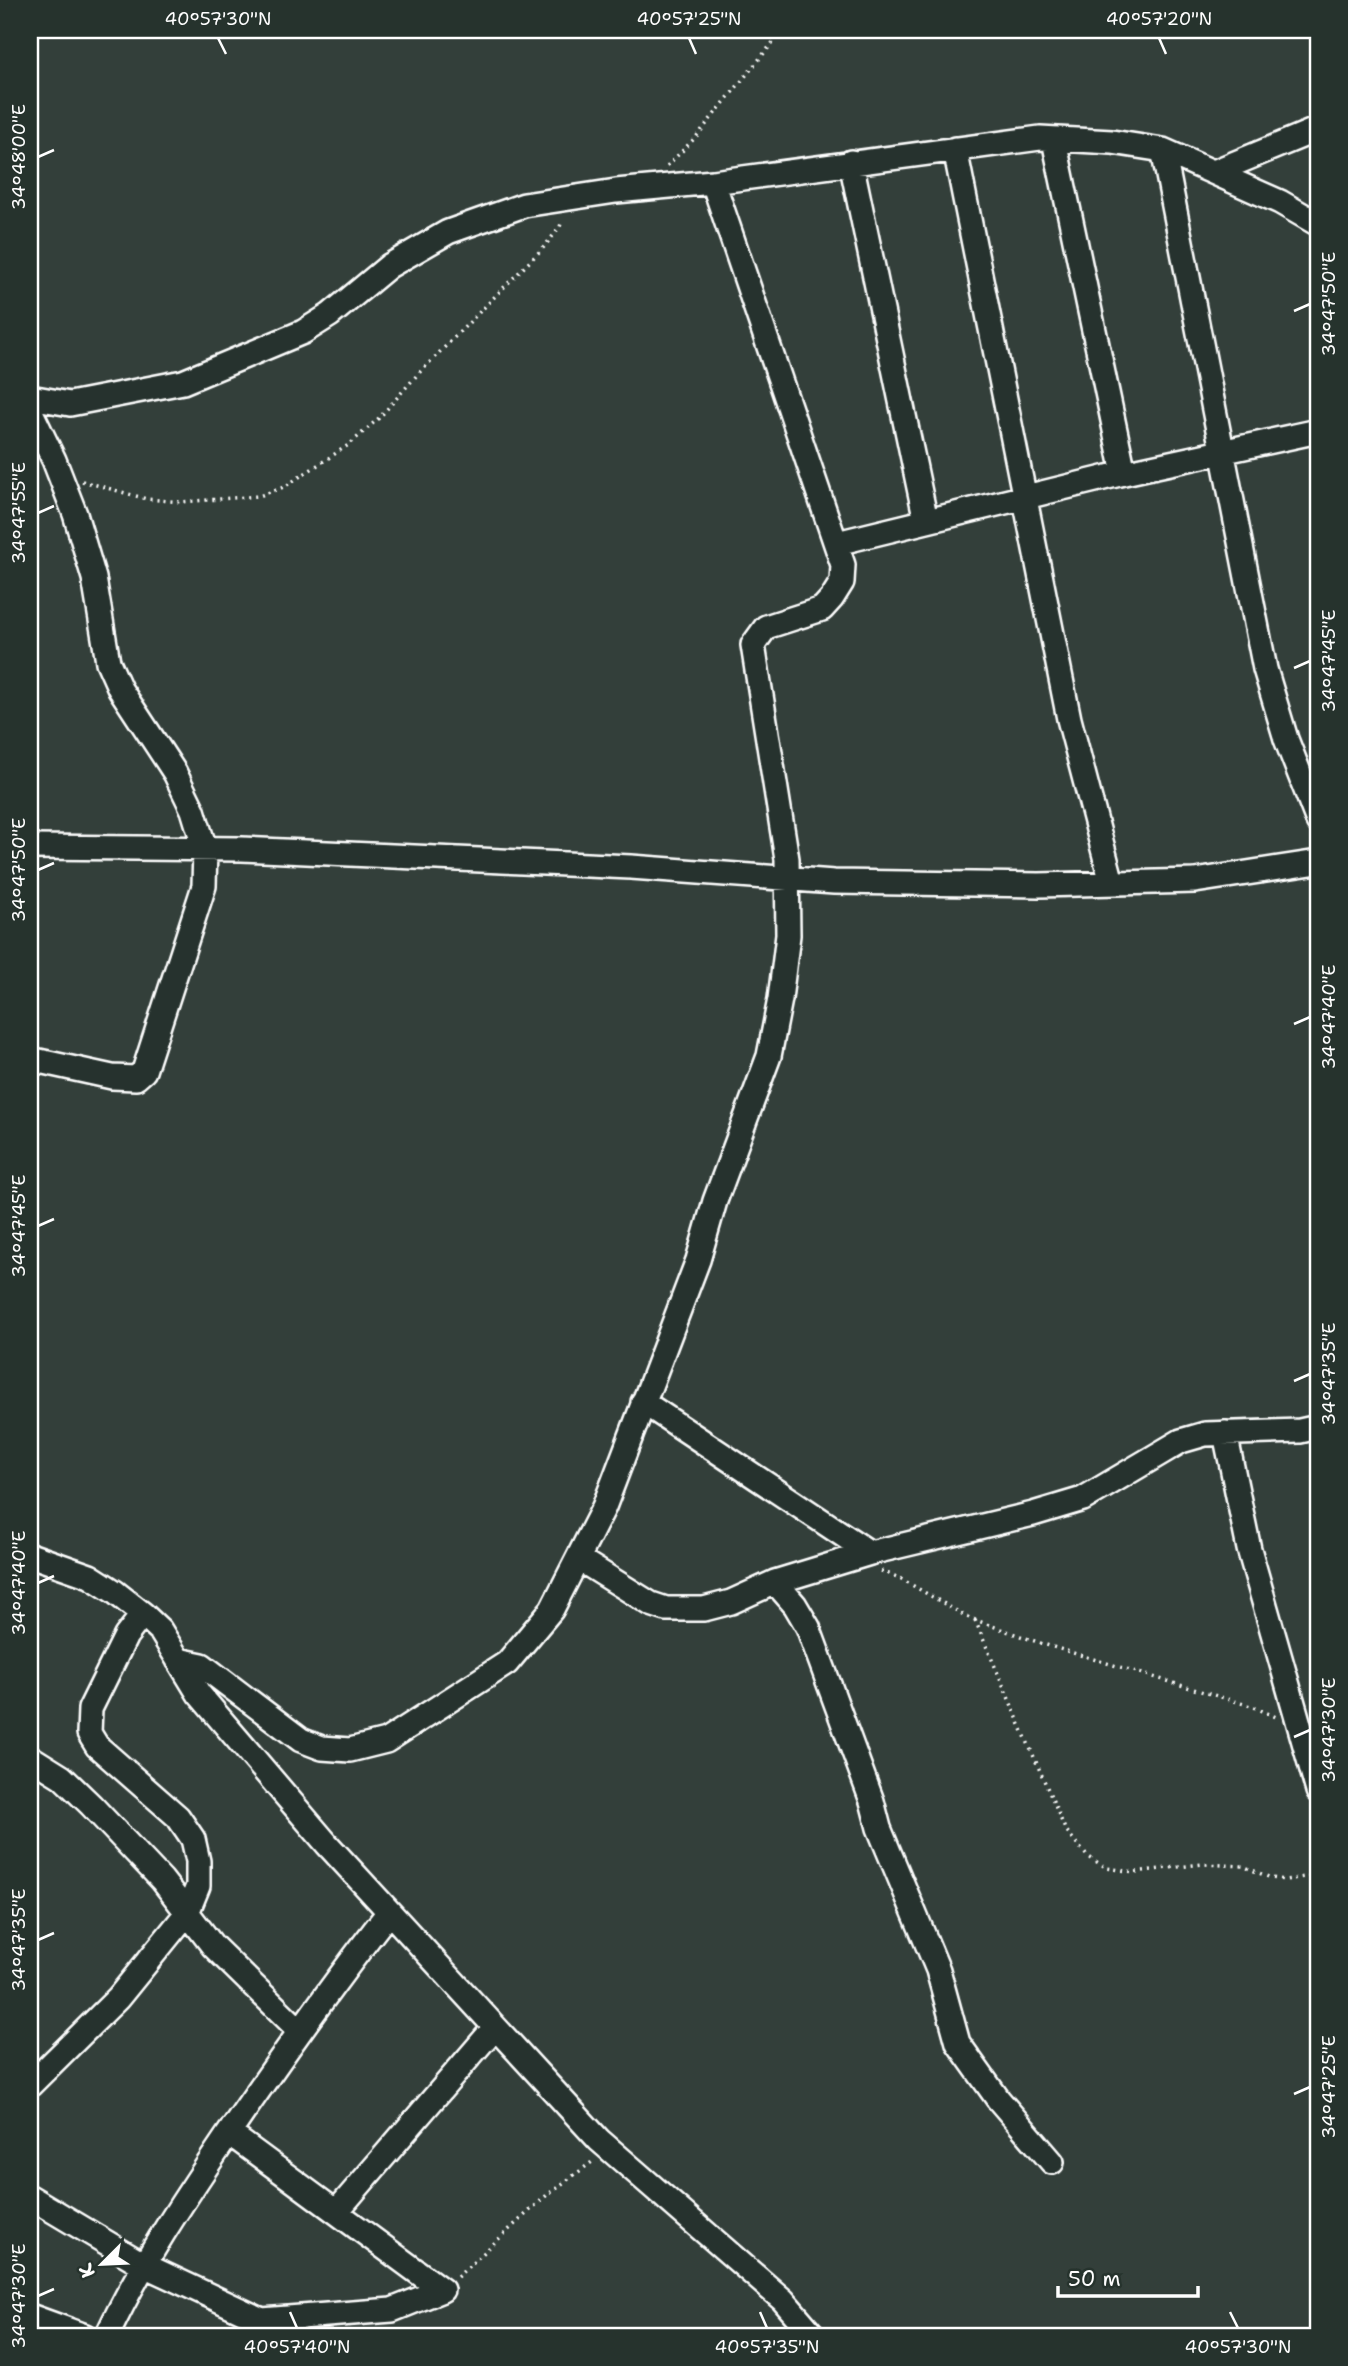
<svg xmlns="http://www.w3.org/2000/svg" width="1348" height="2366" viewBox="0 0 1348 2366" font-family="'Shantell Sans',sans-serif">
	<style>
		.lines { fill: none; stroke-linecap: round; stroke-linejoin: round }
		.minor-casing { stroke: #fff; stroke-width: 28 }
		.path { stroke: #fff; stroke-width: 3.5; stroke-dasharray: 2 5; stroke-linecap: butt }
		.minor { stroke: #26332d; stroke-width: 23 }
		.ticks { fill: none; stroke: #fff; stroke-width: 2.5 }
		.neatline { fill: none; stroke: #fff; stroke-width: 2.5 }
		.ticks-label { font-size: 18px; text-anchor: middle; fill: #fff }
	</style>
	<rect width="100%" height="100%" fill="#333f3a"/>
	<filter id="ink" filterUnits="userSpaceOnUse"><feTurbulence type="fractalNoise" baseFrequency=".0143" numOctaves="2"/><feDisplacementMap in="SourceGraphic" scale="14" xChannelSelector="R" yChannelSelector="G"/><feConvolveMatrix kernelMatrix="1 2 1 2 8 2 1 2 1" color-interpolation-filters="sRGB"/></filter>
	<g filter="url(#ink)">
		<g class="lines">
			<defs>
				<path id="minor" d="M 1054,140 L 1124,473
					M 955,149 L 1069,719 L 1112,883
					M 1163,150 L 1265,669 L 1286,739 L 1318,821
					M 851,162 L 926,521
					M 1214,172 L 1318,129
					M 30,397 L 70,404 L 183,382 L 303,332 L 330,315 L 389,266 L 448,232 L 524,205 L 616,191 L 713,182 L 1040,138 L 1112,142 L 1163,150 L 1280,202 L 1318,224
					M 30,410 L 54,460 L 75,514 L 94,578 L 108,662 L 120,689 L 175,773 L 193,810 L 205,849 L 204,886 L 144,1071 L 136,1078 L 112,1077 L 30,1059
					M 837,543 L 1124,473 L 1318,431
					M 30,847 L 242,849 L 631,867 L 834,882 L 1039,885 L 1195,881 L 1318,862
					M 643,1402 L 870,1553
					M 1225,1433 L 1249,1549 L 1318,1791
					M 30,1555 L 90,1576 L 115,1592 L 143,1614 L 160,1630 L 199,1694 L 327,1844 L 599,2140 L 783,2300 L 814,2336
					M 579,1559 L 651,1604 L 666,1609 L 704,1609 L 731,1602 L 775,1582 L 870,1553 L 1033,1514 L 1083,1499 L 1181,1441 L 1205,1434 L 1300,1431 L 1318,1427
					M 775,1582 L 795,1605 L 808,1627 L 872,1801 L 879,1828 L 938,1970 L 958,2043 L 998,2099 L 1052,2162
					M 178,1660 L 202,1665 L 301,1740 L 322,1748 L 350,1750 L 386,1741 L 507,1663 L 552,1609 L 604,1507 L 698,1260 L 715,1201 L 769,1056 L 780,999 L 788,935 L 787,859 L 753,645 L 766,627 L 822,609 L 832,598 L 842,582 L 843,565 L 713,182
					M 30,1757 L 62,1777 L 91,1805 L 162,1880 L 213,1946 L 300,2031
					M 30,2085 L 118,1998 L 187,1913 L 198,1886 L 198,1861 L 193,1839 L 178,1817 L 97,1746 L 89,1733 L 90,1709 L 126,1636 L 143,1614
					M 229,2133 L 442,2290 L 392,2310 L 262,2320
					M 30,2197 L 144,2265 L 296,2336
					M 337,2211 L 495,2027
					M 30,2316 L 85,2336
					M 107,2336 C 140,2265 183,2201 227,2136 C 279,2060 332,1984 389,1912"/>
			</defs>
			<use href="#minor" class="minor-casing"/>
			<path class="path" d="M 667,166 L 696,137 L 783,30
				M 82,481 L 147,499 L 181,502 L 259,496 L 284,487 L 350,444 L 379,418 L 418,374 L 544,247 L 560,227 L 562,220
				M 881,1571 L 900,1578 L 967,1617 L 1043,1644 L 1254,1707 L 1276,1717
				M 975,1620 L 1065,1829 L 1087,1856 L 1107,1868 L 1135,1872 L 1203,1864 L 1243,1866 L 1271,1878 L 1285,1880 L 1318,1875
				M 457,2277 L 547,2195 L 592,2162"/>
			<use href="#minor" class="minor"/>
		</g>
	</g>
	<path class="ticks" d="M 218,38 L 226,54M 689,38 L 696,54M 1159,38 L 1166,54M 38,157 L 54,150M 1294,311 L 1310,304M 38,513 L 54,506M 1294,668 L 1310,661M 38,870 L 54,863M 1294,1024 L 1310,1017M 38,1226 L 54,1219M 1294,1381 L 1310,1374M 38,1583 L 54,1576M 1294,1737 L 1310,1730M 38,1940 L 54,1933M 1294,2094 L 1310,2087M 38,2296 L 54,2289M 290,2312 L 297,2328M 760,2312 L 767,2328M 1230,2312 L 1238,2328"/>
	<rect width="1348" height="2366" fill="none" stroke="#26332d" stroke-width="77"/>
	<g transform="translate(102 2264) rotate(246)" stroke="#26332d" stroke-width="5" paint-order="stroke">
	<path d="M0-5L12 26L0 18L-12 26Z" fill="#ffffff"/>
	<text y="-10" font-size="19" font-weight="bold" text-anchor="middle" fill="#ffffff">K</text>
	</g>
	<path d="M1058 2286v10h140v-10" fill="none" stroke="#ffffff" stroke-width="3.5"/>
	<text x="1068" y="2286" font-size="21" fill="#ffffff" stroke="#26332d" stroke-width="5" paint-order="stroke">50 m</text>
	<rect x="38" y="38" width="1272" height="2290" class="neatline"/>
	<g class="ticks-label">
		<text x="218" y="25">40°57'30"N</text>
		<text x="689" y="25">40°57'25"N</text>
		<text x="1159" y="25">40°57'20"N</text>
		<text transform="translate(19 157) rotate(-90)" y="6">34°48'00"E</text>
		<text transform="translate(1329 304) rotate(-90)" y="6">34°47'50"E</text>
		<text transform="translate(19 513) rotate(-90)" y="6">34°47'55"E</text>
		<text transform="translate(1329 661) rotate(-90)" y="6">34°47'45"E</text>
		<text transform="translate(19 870) rotate(-90)" y="6">34°47'50"E</text>
		<text transform="translate(1329 1017) rotate(-90)" y="6">34°47'40"E</text>
		<text transform="translate(19 1226) rotate(-90)" y="6">34°47'45"E</text>
		<text transform="translate(1329 1374) rotate(-90)" y="6">34°47'35"E</text>
		<text transform="translate(19 1583) rotate(-90)" y="6">34°47'40"E</text>
		<text transform="translate(1329 1730) rotate(-90)" y="6">34°47'30"E</text>
		<text transform="translate(19 1940) rotate(-90)" y="6">34°47'35"E</text>
		<text transform="translate(1329 2087) rotate(-90)" y="6">34°47'25"E</text>
		<text transform="translate(19 2296) rotate(-90)" y="6">34°47'30"E</text>
		<text x="297" y="2353">40°57'40"N</text>
		<text x="767" y="2353">40°57'35"N</text>
		<text x="1238" y="2353">40°57'30"N</text>
	</g>
</svg>
